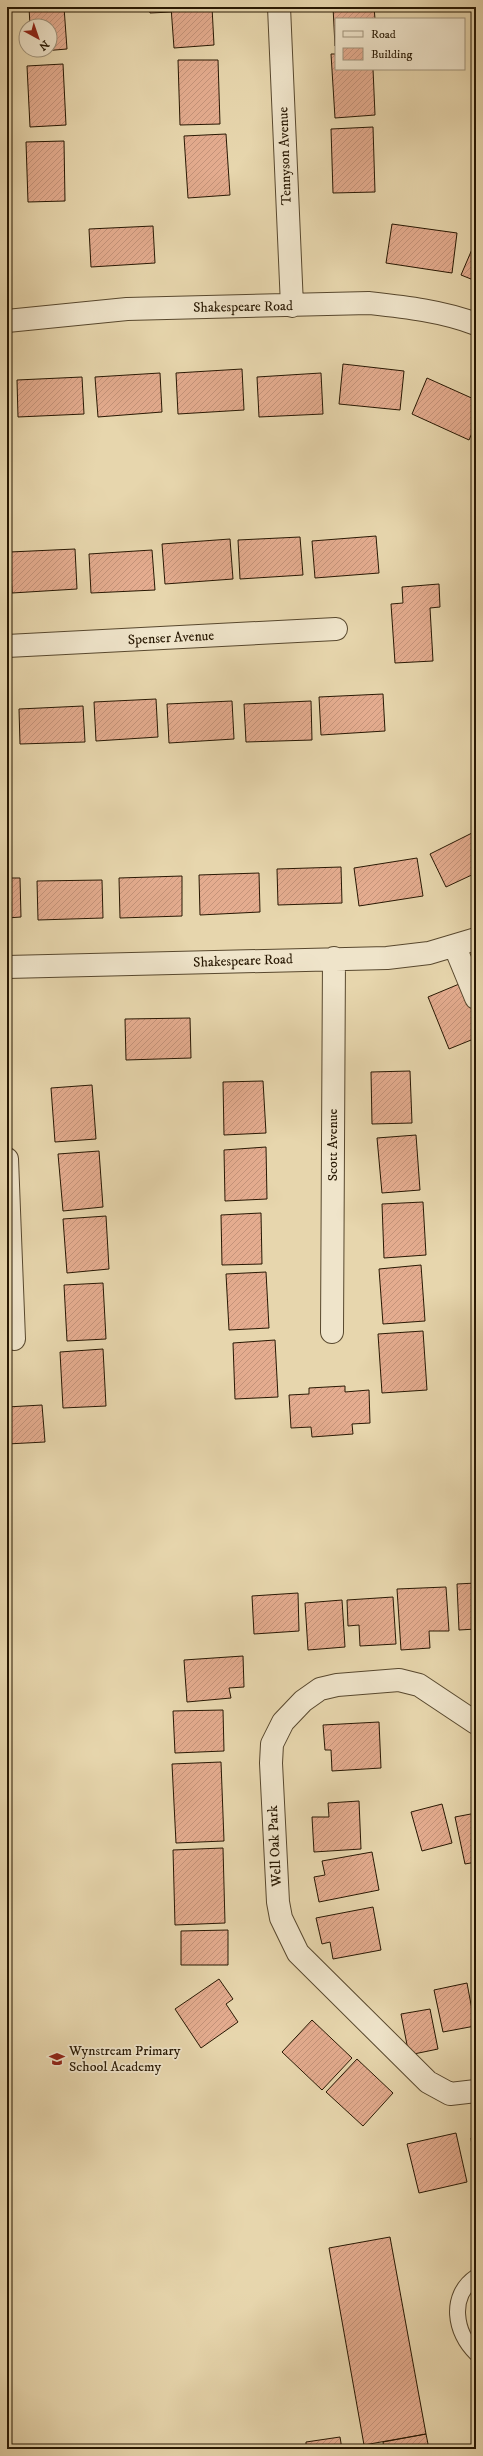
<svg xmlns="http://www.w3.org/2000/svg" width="483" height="2456" viewBox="0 0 483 2456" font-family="'IM FELL DW Pica',serif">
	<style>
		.building { fill: url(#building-hatch); stroke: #281803 }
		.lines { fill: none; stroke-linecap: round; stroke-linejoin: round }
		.service-casing { stroke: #58482e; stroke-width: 17 }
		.minor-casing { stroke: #58482e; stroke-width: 24 }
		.service { stroke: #efe4ca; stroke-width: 15 }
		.minor { stroke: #efe4ca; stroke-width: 22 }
		.labels { text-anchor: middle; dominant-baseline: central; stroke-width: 3.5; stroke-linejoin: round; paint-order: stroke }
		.street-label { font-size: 14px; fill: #281803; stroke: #efe4ca }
		.poi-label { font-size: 14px; fill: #281803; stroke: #efe4ca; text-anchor: start }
	</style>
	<defs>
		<pattern id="building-hatch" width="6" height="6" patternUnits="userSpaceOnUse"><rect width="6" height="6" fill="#e4ac8f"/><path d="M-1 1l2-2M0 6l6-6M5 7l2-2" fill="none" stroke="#c4937a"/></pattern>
	</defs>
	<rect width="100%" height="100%" fill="#e7d6ad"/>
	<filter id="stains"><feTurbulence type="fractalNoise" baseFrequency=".005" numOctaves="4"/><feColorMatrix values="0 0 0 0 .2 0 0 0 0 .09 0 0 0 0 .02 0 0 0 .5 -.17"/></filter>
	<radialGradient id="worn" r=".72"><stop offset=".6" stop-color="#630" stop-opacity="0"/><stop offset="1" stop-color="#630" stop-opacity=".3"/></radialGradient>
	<path class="building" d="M 29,7 L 64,7 L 67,49 L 31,52 L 50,50 L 50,26 L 30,26 Z
		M 149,7 L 171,7 L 171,12 L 150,13 Z
		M 171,7 L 212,7 L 214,45 L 174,48 Z
		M 333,7 L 374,7 L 375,19 L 336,19 L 335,46 Z
		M 331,54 L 336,54 L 336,69 L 373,69 L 375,115 L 335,118 Z
		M 178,60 L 218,60 L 220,124 L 180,125 Z
		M 63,64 L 66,125 L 30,127 L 27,66 Z
		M 373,127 L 375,192 L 333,193 L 331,129 Z
		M 226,134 L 230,195 L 188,198 L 184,136 Z
		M 64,141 L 65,201 L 28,202 L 26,142 Z
		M 392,224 L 457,233 L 452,273 L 386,263 Z
		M 153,226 L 155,263 L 91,267 L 89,229 Z
		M 476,240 L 476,281 L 461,275 Z
		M 343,364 L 404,371 L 400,410 L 339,404 Z
		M 242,369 L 244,410 L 178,414 L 176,373 Z
		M 160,373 L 162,412 L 98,417 L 95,377 Z
		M 321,373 L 323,414 L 259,417 L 257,377 Z
		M 82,377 L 84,414 L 18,417 L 17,380 Z
		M 427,378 L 476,400 L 476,424 L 469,440 L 412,414 Z
		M 376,536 L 379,573 L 315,578 L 312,541 Z
		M 300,537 L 303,575 L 240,579 L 238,540 Z
		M 230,539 L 233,579 L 165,584 L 162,544 Z
		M 75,549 L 77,589 L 12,593 L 10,552 Z
		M 152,550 L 155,590 L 91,593 L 89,554 Z
		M 439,584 L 440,607 L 430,608 L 433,661 L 395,663 L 391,604 L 403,603 L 402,587 Z
		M 383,694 L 385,731 L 321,735 L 319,697 Z
		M 156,699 L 158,737 L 96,741 L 94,702 Z
		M 232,701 L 234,739 L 169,743 L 167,704 Z
		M 311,701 L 312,740 L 246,742 L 244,704 Z
		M 83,706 L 85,742 L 20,744 L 19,709 Z
		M 7,716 L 8,751 L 7,751 Z
		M 476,831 L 476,873 L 446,887 L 430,854 Z
		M 417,858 L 423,896 L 359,906 L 354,868 Z
		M 341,867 L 342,903 L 278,905 L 277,869 Z
		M 259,873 L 260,912 L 200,915 L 199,875 Z
		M 182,876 L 182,916 L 120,918 L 119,878 Z
		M 7,878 L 20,878 L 21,917 L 7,918 Z
		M 102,880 L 103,918 L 38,920 L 37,881 Z
		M 464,982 L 476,1012 L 476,1038 L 449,1049 L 428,997 Z
		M 190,1018 L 191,1058 L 126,1060 L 125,1019 Z
		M 410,1071 L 412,1123 L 372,1124 L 371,1072 Z
		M 263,1081 L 266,1133 L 224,1135 L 223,1082 Z
		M 92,1085 L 96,1139 L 55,1142 L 51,1088 Z
		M 416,1135 L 420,1190 L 382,1193 L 377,1138 Z
		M 266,1147 L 267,1199 L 225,1201 L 224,1150 Z
		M 99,1151 L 103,1207 L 63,1211 L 58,1154 Z
		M 423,1202 L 426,1255 L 384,1258 L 382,1204 Z
		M 261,1213 L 262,1264 L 222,1265 L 221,1215 Z
		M 106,1216 L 109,1269 L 67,1273 L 63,1219 Z
		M 421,1265 L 425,1321 L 383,1324 L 379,1269 Z
		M 266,1272 L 269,1328 L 229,1330 L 226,1274 Z
		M 103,1283 L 106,1339 L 67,1341 L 64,1285 Z
		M 423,1331 L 427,1390 L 382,1393 L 378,1334 Z
		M 275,1340 L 278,1397 L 235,1399 L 233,1343 Z
		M 103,1349 L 106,1406 L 63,1408 L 60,1352 Z
		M 345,1386 L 345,1392 L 369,1390 L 370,1423 L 352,1424 L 353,1434 L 312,1437 L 311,1427 L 291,1428 L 289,1395 L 309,1394 L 309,1388 Z
		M 42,1405 L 45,1442 L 7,1444 L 7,1407 Z
		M 476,1583 L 476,1629 L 459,1630 L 457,1584 Z
		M 446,1587 L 449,1631 L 429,1631 L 430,1648 L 401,1650 L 397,1589 Z
		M 298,1593 L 299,1631 L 254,1634 L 252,1596 Z
		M 393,1597 L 396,1644 L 360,1646 L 359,1625 L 348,1626 L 347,1600 Z
		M 342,1600 L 345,1647 L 308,1650 L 305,1603 Z
		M 243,1656 L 244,1687 L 229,1688 L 231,1698 L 187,1702 L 184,1660 Z
		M 223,1710 L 224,1751 L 175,1753 L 173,1711 Z
		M 379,1722 L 381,1768 L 332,1771 L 331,1750 L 325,1750 L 323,1725 Z
		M 221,1762 L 224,1841 L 176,1843 L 172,1764 Z
		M 359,1801 L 361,1849 L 314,1852 L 312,1817 L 329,1817 L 328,1803 Z
		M 442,1804 L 452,1843 L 422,1851 L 411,1812 Z
		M 476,1813 L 476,1862 L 465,1864 L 455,1817 Z
		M 223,1848 L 225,1923 L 175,1925 L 173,1850 Z
		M 372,1852 L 379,1890 L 319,1902 L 314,1877 L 325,1875 L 322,1861 Z
		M 373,1907 L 381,1950 L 333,1959 L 330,1942 L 322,1944 L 316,1918 Z
		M 228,1930 L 228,1965 L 181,1965 L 181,1931 Z
		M 219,1979 L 233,1999 L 226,2004 L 238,2022 L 201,2048 L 175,2009 Z
		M 467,1983 L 475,2026 L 443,2032 L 434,1990 Z
		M 430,2009 L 438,2049 L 409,2055 L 401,2014 Z
		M 312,2020 L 352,2058 L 322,2090 L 282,2052 Z
		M 357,2059 L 393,2093 L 363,2126 L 326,2092 Z
		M 456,2133 L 467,2182 L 419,2193 L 407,2144 Z
		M 476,2137 L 476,2178 L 471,2138 Z
		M 390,2237 L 426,2434 L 364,2445 L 329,2248 Z
		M 426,2434 L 429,2449 L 384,2449 L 383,2442 Z
		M 340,2437 L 342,2449 L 306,2449 L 306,2442 Z"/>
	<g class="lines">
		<defs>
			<path id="service" d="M 476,2277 C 448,2296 455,2333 476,2353"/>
			<path id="minor" d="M 279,7 L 292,306
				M 7,321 L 127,309 L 369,303 C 405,307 442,311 476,324
				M 7,646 L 336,629
				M 455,947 L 476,998
				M 7,967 L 387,958 L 429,953 L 476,939
				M 7,1159 L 14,1339
				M 332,1332 L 334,958
				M 476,1723 L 419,1685 L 399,1680 L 337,1685 L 320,1689 L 303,1701 L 283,1722 L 272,1744 L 271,1763 L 278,1902 L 281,1918 L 298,1953 L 428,2082 L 450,2094 L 476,2091"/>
		</defs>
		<use href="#service" class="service-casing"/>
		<use href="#minor" class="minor-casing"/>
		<use href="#service" class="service"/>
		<use href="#minor" class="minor"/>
	</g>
	<defs>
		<symbol id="school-bare" viewBox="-9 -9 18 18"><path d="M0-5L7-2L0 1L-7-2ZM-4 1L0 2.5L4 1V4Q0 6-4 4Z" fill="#8f2418" stroke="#efe4ca" stroke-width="2.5" paint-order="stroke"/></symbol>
	</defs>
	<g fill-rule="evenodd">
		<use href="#school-bare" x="46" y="2048" width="22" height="22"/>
	</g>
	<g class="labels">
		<g class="street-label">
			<text transform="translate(285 156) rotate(-92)">Tennyson Avenue</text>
			<text transform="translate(243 307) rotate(-1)">Shakespeare Road</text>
			<text transform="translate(171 638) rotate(-3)">Spenser Avenue</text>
			<text transform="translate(243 961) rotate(-2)">Shakespeare Road</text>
			<text transform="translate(333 1145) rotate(-90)">Scott Avenue</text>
			<text transform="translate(275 1846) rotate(-93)">Well Oak Park</text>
		</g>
		<g class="poi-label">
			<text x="69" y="2051">Wynstream Primary<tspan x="69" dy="16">School Academy</tspan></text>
		</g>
	</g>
	<rect width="483" height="2456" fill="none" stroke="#e7d6ad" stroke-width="24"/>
	<rect x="8" y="8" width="467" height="2440" fill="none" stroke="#281803" stroke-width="2"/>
	<rect x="12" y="12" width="459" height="2432" fill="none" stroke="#281803"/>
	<rect x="335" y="18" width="130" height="52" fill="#efe4ca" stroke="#9f927a"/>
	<rect x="343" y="31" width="20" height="6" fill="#efe4ca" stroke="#9f927a"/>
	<text x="371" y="38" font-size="12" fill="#281803">Road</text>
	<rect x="343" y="48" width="20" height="12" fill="url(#building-hatch)" stroke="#9f927a"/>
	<text x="371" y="58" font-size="12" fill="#281803">Building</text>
	<g transform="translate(38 38) rotate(140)"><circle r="19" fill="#efe4ca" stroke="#9f927a"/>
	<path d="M0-3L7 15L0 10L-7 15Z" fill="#8f2418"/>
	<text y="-6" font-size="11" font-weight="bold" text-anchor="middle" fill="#281803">N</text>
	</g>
	<rect width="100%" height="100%" filter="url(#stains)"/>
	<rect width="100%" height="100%" fill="url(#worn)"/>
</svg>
